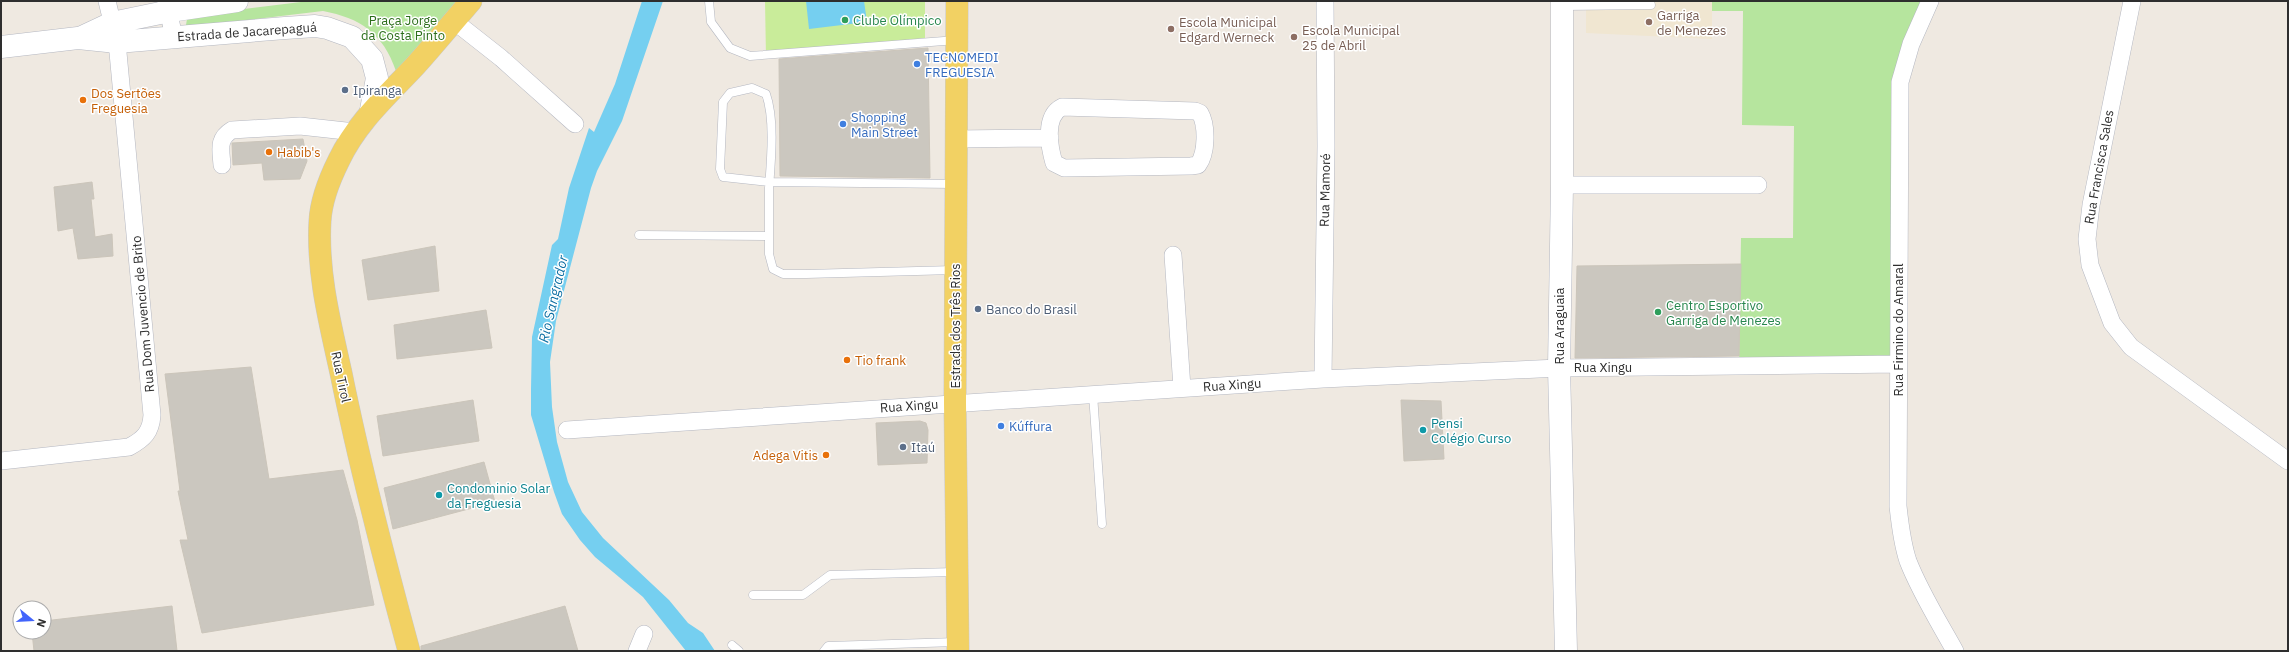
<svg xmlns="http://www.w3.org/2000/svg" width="2289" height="652" viewBox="0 0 2289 652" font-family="'IBM Plex Sans',sans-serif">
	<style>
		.education { fill: #f0e6d1 }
		.green { fill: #b6e59e }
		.pitch { fill: #c9ec9a }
		.water { fill: #75cff0 }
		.building { fill: #cbc7bf; stroke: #cbc5ba }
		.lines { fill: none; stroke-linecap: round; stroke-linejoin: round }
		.lane-casing { stroke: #b4b7c1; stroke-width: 9 }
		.street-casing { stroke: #b4b7c1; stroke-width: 18 }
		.secondary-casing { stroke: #b4b7c1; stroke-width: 23 }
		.primary-casing { stroke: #c9c9c9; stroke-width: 23 }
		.lane { stroke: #fff; stroke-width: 8 }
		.street { stroke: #fff; stroke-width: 17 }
		.secondary { stroke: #fff; stroke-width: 22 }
		.primary { stroke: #f2d163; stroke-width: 22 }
		.leisure-dot { fill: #2e9e5b; stroke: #fff; stroke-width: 1.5 }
		.education-dot { fill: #8d6e63; stroke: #fff; stroke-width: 1.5 }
		.shop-dot { fill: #3f7fe0; stroke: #fff; stroke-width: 1.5 }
		.service-dot { fill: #5c6f8a; stroke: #fff; stroke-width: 1.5 }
		.food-dot { fill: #e8710a; stroke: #fff; stroke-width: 1.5 }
		.culture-dot { fill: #0f9aa8; stroke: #fff; stroke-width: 1.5 }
		.labels { text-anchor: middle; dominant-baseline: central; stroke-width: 3; stroke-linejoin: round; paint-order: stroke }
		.education-label { font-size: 13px; fill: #785e54; stroke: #fff; text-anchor: start }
		.park-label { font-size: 13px; fill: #2c6e1b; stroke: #fff }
		.leisure-label { font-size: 13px; fill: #27864d; stroke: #fff; text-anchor: start }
		.street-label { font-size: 13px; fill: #2e2e2e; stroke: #fff }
		.shop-label { font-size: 13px; fill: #366cbe; stroke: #fff; text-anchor: start }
		.service-label { font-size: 13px; fill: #4e5e75; stroke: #fff; text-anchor: start }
		.food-label { font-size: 13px; fill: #c56008; stroke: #fff; text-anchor: start }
		.culture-label { font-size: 13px; fill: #0d838f; stroke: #fff; text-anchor: start }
		.water-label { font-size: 14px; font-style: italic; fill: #0d6fa3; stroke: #fff }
	</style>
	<rect width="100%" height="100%" fill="#efe9e1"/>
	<path class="education" d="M 1586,1 L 1712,1 L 1712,39 L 1586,33 Z"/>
	<path class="green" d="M 309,1 L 461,1 L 396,71 C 383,33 360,18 323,11 L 190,27 L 186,25 L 187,19 L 196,15 Z
		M 1712,1 L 1924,1 L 1901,51 L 1897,360 L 1739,362 L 1741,238 L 1793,238 L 1794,126 L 1742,125 L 1743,11 L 1712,11 Z"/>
	<path class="pitch" d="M 765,1 L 925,1 L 925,38 L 766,57 Z"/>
	<path class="water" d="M 642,1 L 663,1 L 622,121 L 597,171 L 591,188 L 556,321 L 550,362 L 552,407 L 557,442 L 568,482 L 582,512 L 603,538 L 669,600 L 688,623 L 703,633 L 715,651 L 686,651 L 643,597 L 595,557 L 580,540 L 562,514 L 554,492 L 531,415 L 531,389 L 532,337 L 552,245 L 558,239 L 569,188 L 589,128 L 594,132 L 615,84 Z
		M 806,1 L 864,1 L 867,22 L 809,29 Z"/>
	<path class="building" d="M 928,48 L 930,178 L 780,176 L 779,59 Z
		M 303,139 L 307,161 L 300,179 L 264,180 L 262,163 L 233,165 L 232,143 Z
		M 92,182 L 94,199 L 91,199 L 95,237 L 112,234 L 113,256 L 78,259 L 73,228 L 58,231 L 54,187 Z
		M 435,246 L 439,291 L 368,300 L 362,260 Z
		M 1741,264 L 1739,356 L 1575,358 L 1577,266 Z
		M 486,310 L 492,348 L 397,359 L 394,325 Z
		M 251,367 L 269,479 L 343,470 L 357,520 L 374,605 L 202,633 L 180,540 L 188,540 L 178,491 L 180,491 L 165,374 Z
		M 473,400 L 479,441 L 383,456 L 377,416 Z
		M 1401,400 L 1441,401 L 1444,459 L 1404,461 Z
		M 920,421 L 926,423 L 928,430 L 927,463 L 878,465 L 876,423 Z
		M 484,462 L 495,502 L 393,529 L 384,488 Z
		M 172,606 L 177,651 L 34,651 L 32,632 L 44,632 L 44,621 Z
		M 565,606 L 578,651 L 421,651 L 421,646 Z"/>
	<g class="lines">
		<defs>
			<path id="lane" d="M 709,1 L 711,22 L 730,48 L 750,56 L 957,40
				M 1563,6 L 1651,5
				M 639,235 L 769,236
				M 954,270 L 806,274 L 783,274 L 773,269 L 769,254 L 769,188 C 771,161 775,119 766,94 L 752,88 L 730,93 L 723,102 L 720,169 L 723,177 L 769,182 L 955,184
				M 1093,394 L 1102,524
				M 753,595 L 803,595 L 830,575 L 956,572
				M 732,645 L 739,651
				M 824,651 L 828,646 L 957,642"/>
			<path id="street" d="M 166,1 L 174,37
				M 1930,1 L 1911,44 L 1900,82 L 1898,506 C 1900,525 1902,543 1908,561 C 1920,592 1939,622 1955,651
				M 2132,1 L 2091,205 L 2087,239 L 2090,265 L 2112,323 L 2131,347 L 2288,461
				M 454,21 L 501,58 L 575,124
				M 1062,107 L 1195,111 L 1200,113 C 1207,125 1207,153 1198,165 L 1191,166 L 1064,168 L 1054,163 C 1049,146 1044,116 1062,107 Z
				M 956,139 L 1050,138
				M 222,165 C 221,150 217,139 232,130 L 300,126 L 355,132
				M 1562,185 L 1758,185
				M 1173,255 L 1182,388
				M 1323,379 L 1326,146 L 1325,1
				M 567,430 L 1323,379 L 1559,368 L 1898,364
				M 1,461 L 129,447 C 144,439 151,432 152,415 L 117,42 L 107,1
				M 637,651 L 644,634"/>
			<path id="secondary" d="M 1562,1 L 1562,185 L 1559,368 L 1566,651
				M 80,38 L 112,23 L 170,11 L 237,1
				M 1,47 L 78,38 L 117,42 L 285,28 L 315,26 L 327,28 L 352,37 L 372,59 L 377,78 L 371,110"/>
			<path id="primary" d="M 957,1 L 955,403 L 958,651
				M 409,651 C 384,559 360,467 341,373 C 330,323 317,273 320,221 C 321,201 330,178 339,160 C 357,122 387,96 415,66 C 434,45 452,23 471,1"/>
		</defs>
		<use href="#lane" class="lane-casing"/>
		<use href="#street" class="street-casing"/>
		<use href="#secondary" class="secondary-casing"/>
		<use href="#primary" class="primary-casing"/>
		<use href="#lane" class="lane"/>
		<use href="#street" class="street"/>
		<use href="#secondary" class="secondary"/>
		<use href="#primary" class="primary"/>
	</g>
	<g class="leisure-dot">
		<circle cx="845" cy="20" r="4"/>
		<circle cx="1658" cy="312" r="4"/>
	</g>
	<g class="education-dot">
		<circle cx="1649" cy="22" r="4"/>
		<circle cx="1171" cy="29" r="4"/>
		<circle cx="1294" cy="37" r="4"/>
	</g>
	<g class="shop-dot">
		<circle cx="917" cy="64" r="4"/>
		<circle cx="843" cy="124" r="4"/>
		<circle cx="1001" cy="426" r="4"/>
	</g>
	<g class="service-dot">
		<circle cx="345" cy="90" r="4"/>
		<circle cx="978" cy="309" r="4"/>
		<circle cx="903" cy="447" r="4"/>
	</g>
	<g class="food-dot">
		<circle cx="83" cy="100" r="4"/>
		<circle cx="269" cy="152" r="4"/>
		<circle cx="847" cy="360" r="4"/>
		<circle cx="826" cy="455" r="4"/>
	</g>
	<g class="culture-dot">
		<circle cx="1423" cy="430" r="4"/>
		<circle cx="439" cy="495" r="4"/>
	</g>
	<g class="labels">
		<g class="education-label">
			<text x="1657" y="15">Garriga<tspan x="1657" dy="15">de Menezes</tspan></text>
			<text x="1179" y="22">Escola Municipal<tspan x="1179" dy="15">Edgard Werneck</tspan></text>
			<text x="1302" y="30">Escola Municipal<tspan x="1302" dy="15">25 de Abril</tspan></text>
		</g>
		<g class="park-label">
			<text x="403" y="20">Praça Jorge<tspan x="403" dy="15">da Costa Pinto</tspan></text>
		</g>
		<g class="leisure-label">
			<text x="853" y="20">Clube Olímpico</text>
			<text x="1666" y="305">Centro Esportivo<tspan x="1666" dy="15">Garriga de Menezes</tspan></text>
		</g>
		<g class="street-label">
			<text transform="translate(247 32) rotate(-4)">Estrada de Jacarepaguá</text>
			<text transform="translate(2099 167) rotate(-80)">Rua Francisca Sales</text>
			<text transform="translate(1325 190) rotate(-89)">Rua Mamoré</text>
			<text transform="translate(143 314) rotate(-95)">Rua Dom Juvencio de Brito</text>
			<text transform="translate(955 326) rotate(-90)">Estrada dos Três Rios</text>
			<text transform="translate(1559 326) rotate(-90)">Rua Araguaia</text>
			<text transform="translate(1898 330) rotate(-90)">Rua Firmino do Amaral</text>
			<text x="1603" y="367">Rua Xingu</text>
			<text transform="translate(341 377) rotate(78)">Rua Tirol</text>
			<text transform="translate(1232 385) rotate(-4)">Rua Xingu</text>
			<text transform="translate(909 406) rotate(-4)">Rua Xingu</text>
		</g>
		<g class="shop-label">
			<text x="925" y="57">TECNOMEDI<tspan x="925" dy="15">FREGUESIA</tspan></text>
			<text x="851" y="117">Shopping<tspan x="851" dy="15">Main Street</tspan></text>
			<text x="1009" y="426">Kúffura</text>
		</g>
		<g class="service-label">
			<text x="353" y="90">Ipiranga</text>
			<text x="986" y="309">Banco do Brasil</text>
			<text x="911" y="447">Itaú</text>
		</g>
		<g class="food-label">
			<text x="91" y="93">Dos Sertões<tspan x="91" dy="15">Freguesia</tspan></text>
			<text x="277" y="152">Habib's</text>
			<text x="855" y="360">Tio frank</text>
			<text x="818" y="455" text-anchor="end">Adega Vitis</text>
		</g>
		<g class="culture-label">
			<text x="1431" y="423">Pensi<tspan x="1431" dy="15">Colégio Curso</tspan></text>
			<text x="447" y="488">Condominio Solar<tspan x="447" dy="15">da Freguesia</tspan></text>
		</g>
		<g class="water-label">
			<text transform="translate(553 299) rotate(-77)">Rio Sangrador</text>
		</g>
	</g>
	<rect width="2289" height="652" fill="none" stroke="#2e2e2e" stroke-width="4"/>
	<g transform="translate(32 620) rotate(108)"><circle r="19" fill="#ffffff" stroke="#ababab"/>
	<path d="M0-3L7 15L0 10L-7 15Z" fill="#4264fb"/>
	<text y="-6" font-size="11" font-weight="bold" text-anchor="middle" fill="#2e2e2e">N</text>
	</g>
</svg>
